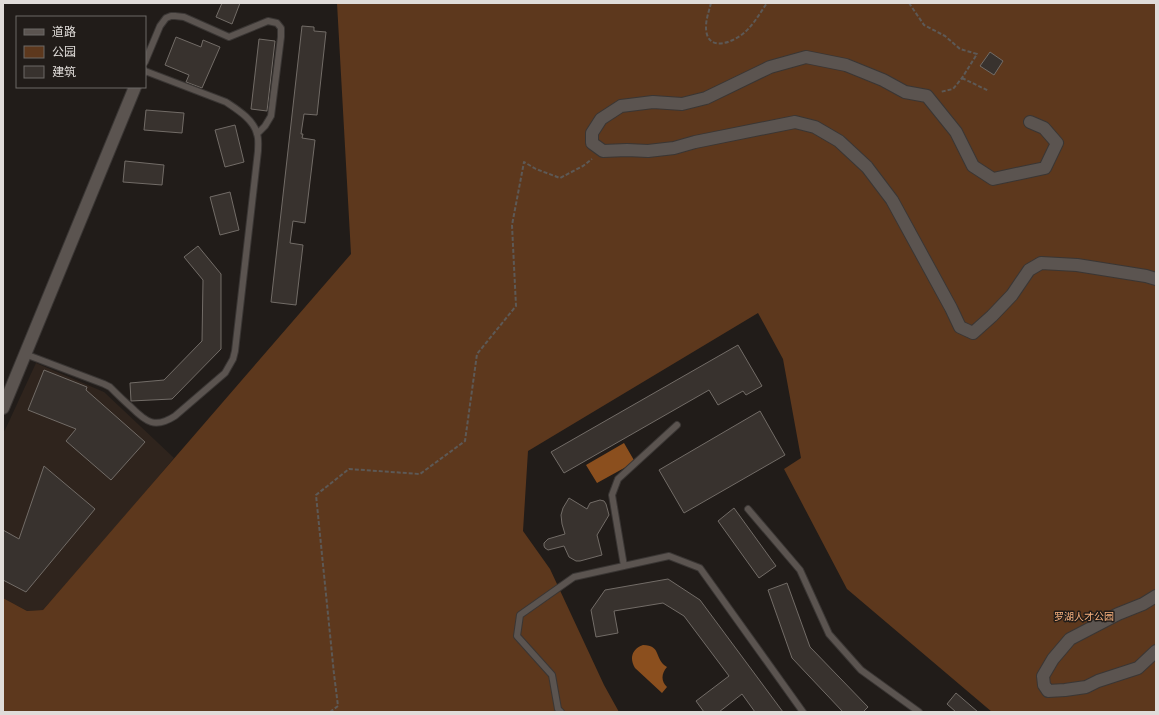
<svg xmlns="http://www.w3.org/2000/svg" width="1159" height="715" viewBox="0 0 1159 715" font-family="Quicksand,'Noto Sans SC',sans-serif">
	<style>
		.built { fill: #2f241d }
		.green { fill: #5d381d }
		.water { fill: #8b4f1e }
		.building { fill: #38322e; stroke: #726c67 }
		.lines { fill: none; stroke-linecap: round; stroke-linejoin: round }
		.lane-casing { stroke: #3a3634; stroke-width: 8 }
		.street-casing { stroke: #3a3634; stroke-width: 14 }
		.path { stroke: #5d5956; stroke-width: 2; stroke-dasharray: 4 2; stroke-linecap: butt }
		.lane { stroke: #5b5450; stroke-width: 6 }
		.street { stroke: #5b5450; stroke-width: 12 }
		.labels { text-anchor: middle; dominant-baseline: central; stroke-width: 3; stroke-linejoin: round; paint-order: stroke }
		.park-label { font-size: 10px; fill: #f7b17e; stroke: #211c19 }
	</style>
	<rect width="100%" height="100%" fill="#211c19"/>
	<path class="built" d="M 36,363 L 104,392 L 174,458 L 127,514 L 43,610 L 27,611 L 3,598 L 3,432 L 5,430 Z"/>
	<path class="green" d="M 337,3 L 1156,3 L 1156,712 L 992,712 L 847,589 L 784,469 L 801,458 L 783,359 L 758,313 L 528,451 L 523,531 L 550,569 L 604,685 L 619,712 L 3,712 L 3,598 L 27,611 L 43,610 L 351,254 Z"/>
	<path class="water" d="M 624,443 L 635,462 L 597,483 L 586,465 Z
		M 643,645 C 662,645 654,660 667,667 C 661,674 661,681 667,687 L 662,693 L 635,668 C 629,658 632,649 643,645 Z"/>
	<path class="building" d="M 222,3 L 240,3 L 232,24 L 216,17 Z
		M 302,26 L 314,27 L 314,31 L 326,32 L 317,115 L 304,114 L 301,134 L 303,134 L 302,138 L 315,140 L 305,223 L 293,221 L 290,243 L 303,245 L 296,305 L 271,302 Z
		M 176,37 L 201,47 L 203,40 L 220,47 L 202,88 L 186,82 L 189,75 L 165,65 Z
		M 259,39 L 275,41 L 267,111 L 251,109 Z
		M 990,52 L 1003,61 L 994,75 L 980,66 Z
		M 146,110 L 184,113 L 182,133 L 144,130 Z
		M 235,125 L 244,162 L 225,167 L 215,130 Z
		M 125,161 L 164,165 L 162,185 L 123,182 Z
		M 230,192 L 239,230 L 220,235 L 210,197 Z
		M 198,246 L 221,274 L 221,349 L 172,399 L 131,401 L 130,383 L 164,380 L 202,341 L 203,280 L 184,257 Z
		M 738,345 L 762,386 L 746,395 L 743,391 L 718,405 L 709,390 L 564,473 L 551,452 Z
		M 44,370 L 87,387 L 86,390 L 145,442 L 111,480 L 66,441 L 76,429 L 28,410 Z
		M 760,411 L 785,455 L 684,513 L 659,470 Z
		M 44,466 L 95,509 L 26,592 L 3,580 L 3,530 L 19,539 Z
		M 569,498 L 587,509 L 590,503 L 600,500 L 604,501 L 606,504 L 609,515 L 597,535 L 602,555 L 580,561 L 576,561 L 569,557 L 564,546 L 548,550 L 545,548 L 544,546 L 544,543 L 548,539 L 565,534 L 562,524 L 561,515 L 563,508 Z
		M 734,508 L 776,566 L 759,578 L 718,521 Z
		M 668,579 L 700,600 L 783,712 L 755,712 L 742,694 L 719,712 L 704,712 L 696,701 L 729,676 L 684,616 L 663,603 L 614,611 L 618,633 L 596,637 L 591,610 L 605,590 Z
		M 787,583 L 810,647 L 868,707 L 863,712 L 843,712 L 792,658 L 768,590 Z
		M 956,693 L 978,712 L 956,712 L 947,704 Z"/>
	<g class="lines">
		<defs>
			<path id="lane" d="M 145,62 L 160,26 L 166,18 L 171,16 L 175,16 L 184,17 L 229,37 L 268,21 L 277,23 L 281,28 L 281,37 L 271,116 L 265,126 L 257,134
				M 25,354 L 104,384 L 110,387 C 117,394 124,401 131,407 C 146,422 155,429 175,416 L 225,373 L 233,359 L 235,351 L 258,151 C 258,146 259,139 257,134 C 254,120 238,110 226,102 L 145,71
				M 748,509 L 800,570 L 829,634 L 861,670 L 919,712
				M 624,566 L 612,495 L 618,479 L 677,425
				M 561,712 L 558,709 L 552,675 L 517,636 L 520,615 L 574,577 L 669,556 L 700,568 L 803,712"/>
			<path id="street" d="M 1030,122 L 1044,128 L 1057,143 L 1045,168 L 993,179 L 973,166 L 956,132 L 927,96 L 905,92 L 883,80 L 846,65 L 806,57 L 770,67 L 706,98 L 682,104 L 653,102 L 621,106 L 601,119 L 592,133 L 592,143 L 603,151 L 627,150 L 648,151 L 674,148 L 695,142 L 795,122 L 815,127 L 839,141 L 867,167 L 892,200 L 951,308 L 960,327 L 973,333 L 992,316 L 1012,295 L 1029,270 L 1041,263 L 1077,265 L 1146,276 L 1156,279
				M 3,408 L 135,87
				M 1156,596 L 1143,604 L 1118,614 L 1070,639 L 1053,659 L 1043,676 L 1044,685 L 1048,691 L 1065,690 L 1086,687 L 1098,681 L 1138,668 L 1156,651"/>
		</defs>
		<use href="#lane" class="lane-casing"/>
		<use href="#street" class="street-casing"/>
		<path class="path" d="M 711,3 C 709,11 706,19 706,27 C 706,53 733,43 745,32 C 754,24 760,13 767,3
			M 909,3 L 924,25 L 945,36 L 960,49 L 977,54 L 962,78 L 953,89 L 940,92
			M 962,78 L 989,91
			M 330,712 L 338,706 L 334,674 L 316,495 L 349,469 L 420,474 L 465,441 L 477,354 L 516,306 L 512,225 L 524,162 L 536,169 L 560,178 L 583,166 L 592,159"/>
		<use href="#lane" class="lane"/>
		<use href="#street" class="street"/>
	</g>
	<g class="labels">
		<g class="park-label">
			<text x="1084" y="616">罗湖人才公园</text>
		</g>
	</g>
	<rect width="1159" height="715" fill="none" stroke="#e0dcd9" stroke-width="8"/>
	<rect x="16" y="16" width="130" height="72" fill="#211c19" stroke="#6d6966"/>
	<rect x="24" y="29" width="20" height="6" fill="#5b5450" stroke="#6d6966"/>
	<text x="52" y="36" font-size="12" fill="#e0dcd9">道路</text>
	<rect x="24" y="46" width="20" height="12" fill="#5d381d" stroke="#6d6966"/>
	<text x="52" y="56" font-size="12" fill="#e0dcd9">公园</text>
	<rect x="24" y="66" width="20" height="12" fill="#38322e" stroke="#6d6966"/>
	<text x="52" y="76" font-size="12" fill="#e0dcd9">建筑</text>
</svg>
